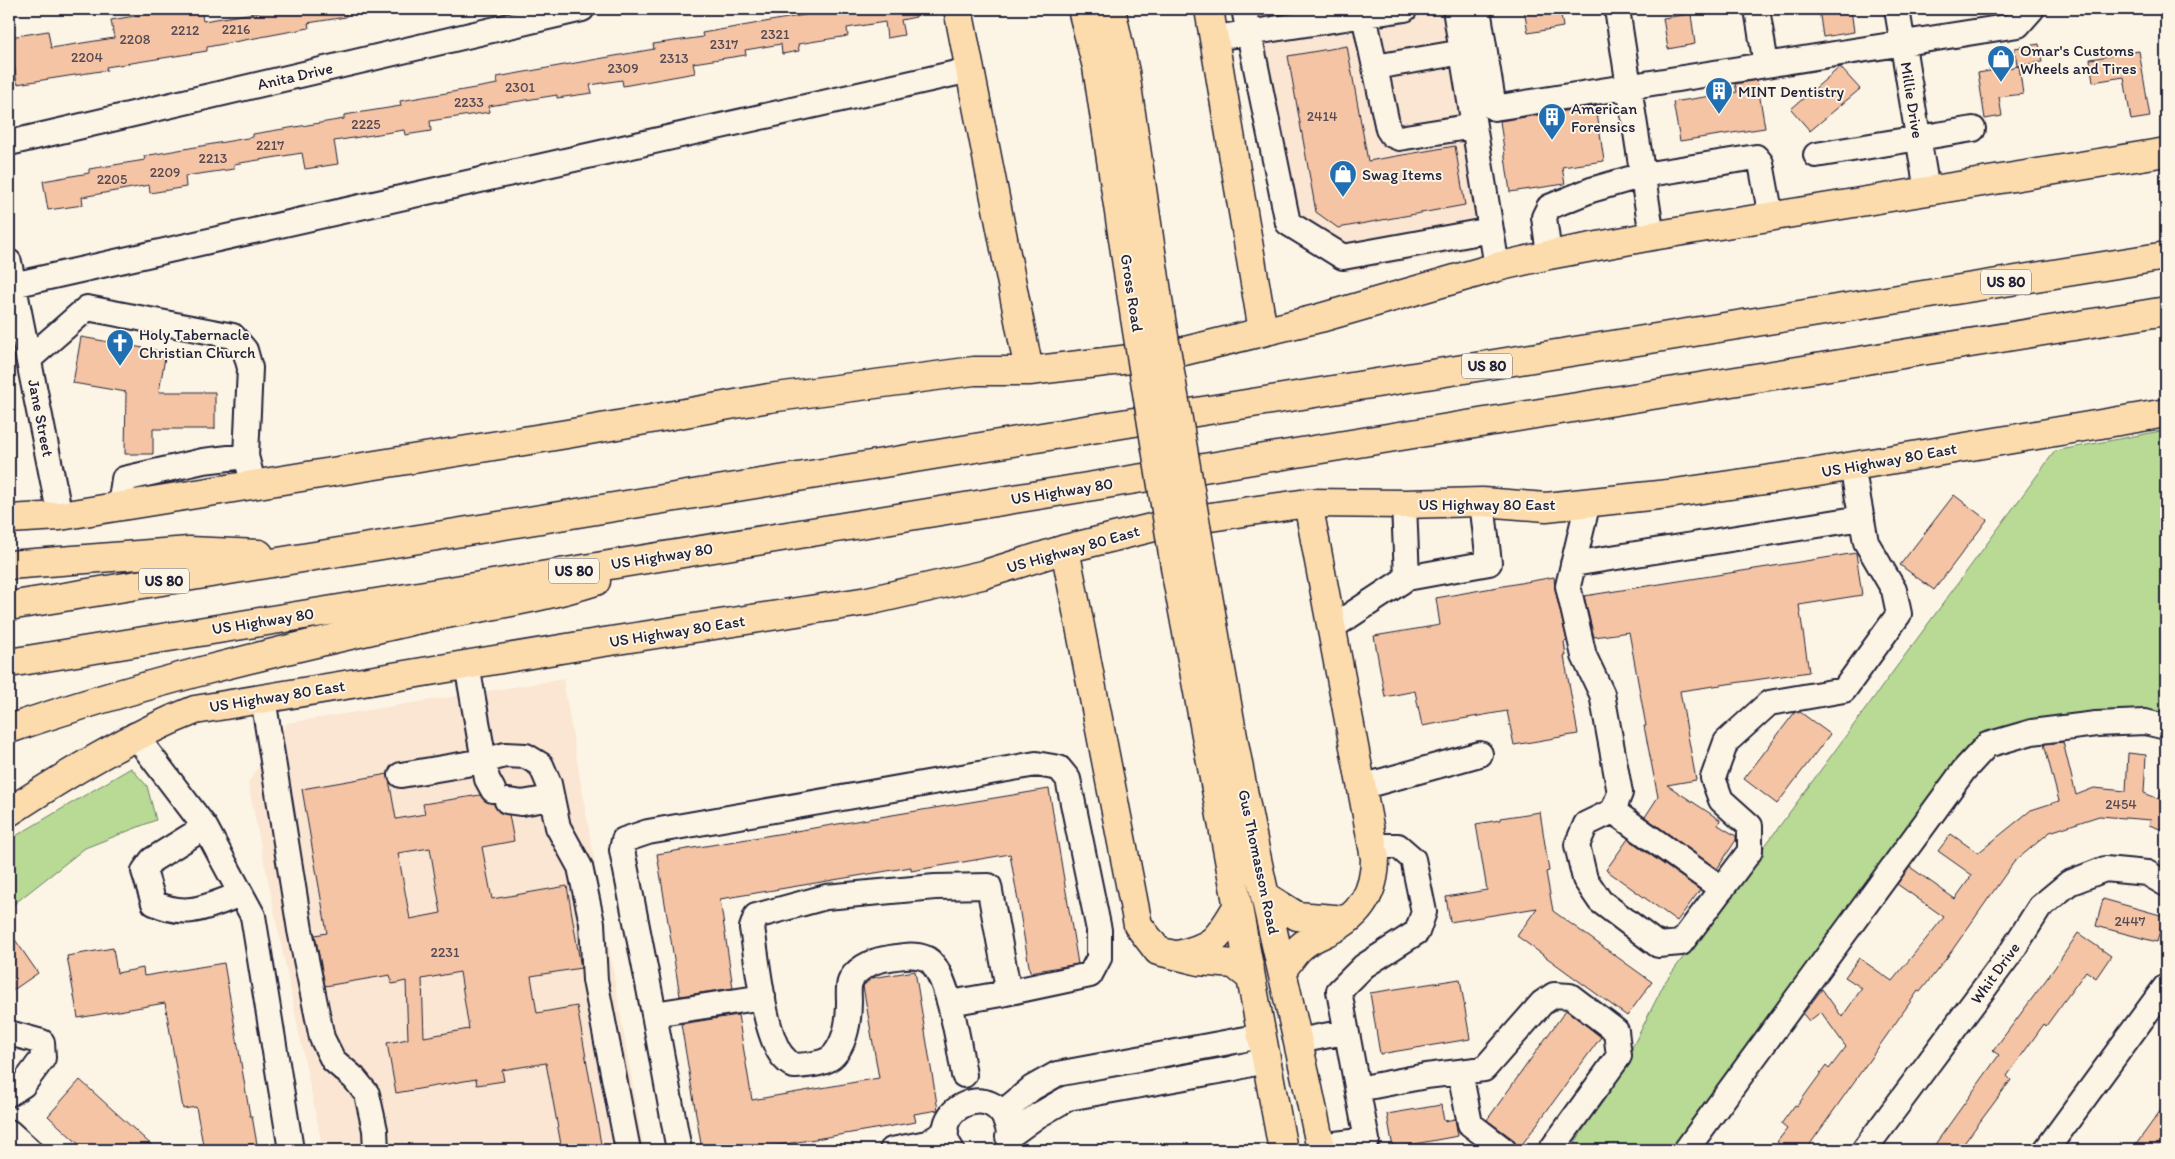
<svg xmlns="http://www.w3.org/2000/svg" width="2175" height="1159" viewBox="0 0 2175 1159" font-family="Itim,sans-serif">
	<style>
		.built { fill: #fae6d2 }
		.green { fill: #b8da94; stroke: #6d7e68 }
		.building { fill: #f4c4a4; stroke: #22223b; fill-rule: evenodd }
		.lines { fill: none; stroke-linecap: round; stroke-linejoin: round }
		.minor-casing { stroke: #22223b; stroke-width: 28 }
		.major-casing { stroke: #22223b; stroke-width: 31 }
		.highway-casing { stroke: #22223b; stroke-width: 31 }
		.minor { stroke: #fcf5e5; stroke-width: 24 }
		.major { stroke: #fcdcac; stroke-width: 28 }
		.highway { stroke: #fcdcac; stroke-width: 28 }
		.major-bridge-casing { stroke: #22223b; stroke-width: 31; stroke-linecap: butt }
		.major-bridge { stroke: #fcdcac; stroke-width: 28 }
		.labels { text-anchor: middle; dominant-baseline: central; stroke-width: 4; stroke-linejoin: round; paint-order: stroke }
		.number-label { font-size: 14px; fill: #564a55 }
		.shield { fill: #fcf5e5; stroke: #63616e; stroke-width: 1 }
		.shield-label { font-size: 15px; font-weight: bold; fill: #22223b }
		.poi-label { font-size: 16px; fill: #22223b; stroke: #fcf5e5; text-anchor: start }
		.street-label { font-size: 16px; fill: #22223b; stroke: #fcf5e5 }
	</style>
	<rect width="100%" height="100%" fill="#fcf5e5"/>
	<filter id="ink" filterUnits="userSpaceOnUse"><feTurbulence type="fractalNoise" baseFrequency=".02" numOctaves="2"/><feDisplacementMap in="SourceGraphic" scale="10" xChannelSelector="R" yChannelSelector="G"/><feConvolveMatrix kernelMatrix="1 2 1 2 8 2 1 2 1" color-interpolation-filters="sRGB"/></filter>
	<g filter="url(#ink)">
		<path class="built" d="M 1235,9 L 1466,9 L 1503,244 L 1348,272 L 1279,226 Z
			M 563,679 L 644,1150 L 323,1150 L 248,783 L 287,723 Z"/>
		<path class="green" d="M 2166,430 L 2166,720 L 1980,738 L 1672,1150 L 1570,1150 L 1618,1076 L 1665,982 L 2055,451 Z
			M 131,768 L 147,786 L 156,820 L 85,848 L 9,908 L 9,840 Z"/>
		<path class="building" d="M 164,9 L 201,9 L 203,21 L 267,11 L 266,9 L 345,9 L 346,17 L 308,23 L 309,28 L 207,47 L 207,51 L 106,67 L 107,70 L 17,84 L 10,37 L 48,31 L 51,48 L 114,38 L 111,20 L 164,11 Z
			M 839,9 L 915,9 L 916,17 L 901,20 L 904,35 L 887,38 L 885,22 L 847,28 L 848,36 L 798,44 L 799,51 L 782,54 L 781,44 L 745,50 L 746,55 L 693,63 L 695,73 L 623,86 L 622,80 L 590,85 L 592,93 L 557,98 L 557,95 L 489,106 L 490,112 L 430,121 L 431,131 L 405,135 L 404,130 L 334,141 L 338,164 L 305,169 L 302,153 L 234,164 L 234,169 L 185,176 L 186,187 L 150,193 L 149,185 L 82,197 L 83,205 L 48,210 L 43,181 L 89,173 L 89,169 L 145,160 L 144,156 L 253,137 L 253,134 L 344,119 L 344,115 L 401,106 L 400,101 L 498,84 L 497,77 L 654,49 L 653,44 L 703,37 L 702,33 Z
			M 1524,9 L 1560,9 L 1563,27 L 1528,33 Z
			M 1819,9 L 1851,9 L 1854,32 L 1823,37 Z
			M 1691,14 L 1695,44 L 1668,49 L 1663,18 Z
			M 2039,44 L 2042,62 L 2017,66 L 2015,48 Z
			M 1347,46 L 1368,161 L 1455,146 L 1465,205 L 1338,228 L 1316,212 L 1288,56 Z
			M 2139,51 L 2150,117 L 2131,120 L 2124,77 L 2093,82 L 2090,59 Z
			M 2019,66 L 2023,94 L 1999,97 L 2002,116 L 1985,119 L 1978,73 Z
			M 1840,67 L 1860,89 L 1810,131 L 1791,109 Z
			M 1757,80 L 1765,128 L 1680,141 L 1673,102 L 1737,92 L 1735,84 Z
			M 1596,106 L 1604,161 L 1562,167 L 1565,184 L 1510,192 L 1500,121 Z
			M 81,337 L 166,352 L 159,392 L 215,392 L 215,429 L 153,429 L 153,454 L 125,454 L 126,392 L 73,383 Z
			M 1954,495 L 1987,520 L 1934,590 L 1900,565 Z
			M 1856,553 L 1862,595 L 1799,605 L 1809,672 L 1680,691 L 1696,780 L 1667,785 L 1720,820 L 1718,825 L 1736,836 L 1736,840 L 1717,869 L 1645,817 L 1658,797 L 1644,726 L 1646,726 L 1629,632 L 1594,637 L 1584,596 Z
			M 1554,577 L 1555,589 L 1567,641 L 1564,642 L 1566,656 L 1564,656 L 1578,734 L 1514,745 L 1507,711 L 1422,726 L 1415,691 L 1385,697 L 1374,636 L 1440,625 L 1436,598 Z
			M 1795,712 L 1800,712 L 1830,734 L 1777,804 L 1744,779 Z
			M 2063,742 L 2076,795 L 2094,788 L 2126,791 L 2128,753 L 2146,755 L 2144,793 L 2159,799 L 2164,784 L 2166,784 L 2166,831 L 2149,825 L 2151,820 L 2099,816 L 2050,832 L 2014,862 L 1946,959 L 1920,992 L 1918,991 L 1806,1150 L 1788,1150 L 1777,1142 L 1787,1129 L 1781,1124 L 1795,1105 L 1797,1106 L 1826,1066 L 1829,1069 L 1846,1047 L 1821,1012 L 1809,1021 L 1803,1014 L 1822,989 L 1842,1017 L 1862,988 L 1845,977 L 1859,958 L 1892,981 L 1944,917 L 1897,884 L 1910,867 L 1955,899 L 1972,875 L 1938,851 L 1951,834 L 1978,853 L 2031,810 L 2059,801 L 2044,744 Z
			M 388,774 L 396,819 L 425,814 L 423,804 L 480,795 L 485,801 L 494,804 L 499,812 L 509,815 L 514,841 L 482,847 L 492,899 L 567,886 L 581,968 L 531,976 L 537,1013 L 577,1006 L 602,1150 L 562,1150 L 546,1063 L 502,1070 L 504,1081 L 477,1085 L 476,1079 L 396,1093 L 387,1043 L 408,1039 L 406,981 L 392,984 L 390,975 L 325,986 L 315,935 L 327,933 L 302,789 ZM 430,848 L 441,913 L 410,919 L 398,853 ZM 460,972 L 469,1029 L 424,1037 L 422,979 Z
			M 1049,789 L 1078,964 L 1030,972 L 1010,854 L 911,871 L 911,867 L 720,899 L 733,988 L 680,996 L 657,854 Z
			M 1540,812 L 1549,871 L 1546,872 L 1553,911 L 1652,982 L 1627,1016 L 1517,936 L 1537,908 L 1450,922 L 1446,897 L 1487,890 L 1476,824 L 1500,820 L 1500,818 Z
			M 1628,839 L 1700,890 L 1677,921 L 1606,870 Z
			M 2103,899 L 2164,916 L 2157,942 L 2096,926 Z
			M 9,931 L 38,973 L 9,993 Z
			M 2078,933 L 2111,956 L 2096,978 L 2086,971 L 2046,1026 L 2044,1024 L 2007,1076 L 2011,1080 L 1959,1150 L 1931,1150 L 1999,1055 L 1993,1051 L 2054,969 Z
			M 113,948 L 117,973 L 143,968 L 144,976 L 224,963 L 250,1116 L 252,1116 L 258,1150 L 204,1150 L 196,1107 L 183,1109 L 165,1003 L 78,1018 L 67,956 Z
			M 915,971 L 938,1110 L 914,1114 L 916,1122 L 750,1150 L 702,1150 L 681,1024 L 738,1015 L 752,1100 L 879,1078 L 863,986 L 872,978 Z
			M 1460,979 L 1470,1039 L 1380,1054 L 1370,993 Z
			M 1566,1010 L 1601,1037 L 1518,1150 L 1513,1139 L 1487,1120 Z
			M 80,1080 L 157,1150 L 85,1150 L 48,1116 Z
			M 2166,1103 L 2166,1150 L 2132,1150 Z
			M 1441,1105 L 1444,1121 L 1455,1119 L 1458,1136 L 1393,1148 L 1387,1114 Z"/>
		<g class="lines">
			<defs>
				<path id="minor" d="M 1244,9 L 1288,223 L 1343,257 L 1491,230
					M 1455,9 L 1497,267
					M 1478,9 L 1494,108 L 2018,25 L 2032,9
					M 1617,9 L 1652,236
					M 1757,9 L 1766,65
					M 1897,9 L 1927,191
					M 1364,15 L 1388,129 L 1392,135 L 1399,138 L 1474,126
					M 1214,38 L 1405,9
					M 1375,67 L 1463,52
					M 9,143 L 582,9
					M 1816,155 L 1973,129
					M 1549,255 L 1544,217 L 1549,207 L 1591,190 L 1643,175 L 1756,157 L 1761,163 L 1771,217
					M 9,262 L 60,516
					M 13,285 L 970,70
					M 29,359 L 87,308 L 233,336 L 245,350 L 250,368 L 246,456
					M 1588,502 L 1568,586 L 1584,656 L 1602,694 L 1620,793 L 1613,811 L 1586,824 L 1577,845 L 1585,879 L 1600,901 L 1658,945 L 1681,943 L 1750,851 L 1750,826 L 1721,800 L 1713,778 L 1726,742 L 1769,703 L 1844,690 L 1899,614 L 1894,590 L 1866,542 L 1852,466
					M 120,506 L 124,479 L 203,461 L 246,456 L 250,471
					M 1573,564 L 1862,518
					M 1407,578 L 1489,563 L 1482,502
					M 1331,628 L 1407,578 L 1404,504
					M 467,665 L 484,761 L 505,755 L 526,756 L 541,765 L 549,784 L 558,827 L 580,867 L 592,923 L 595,980 L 628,1150
					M 263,698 L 300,930 L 322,1038 L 333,1060 L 354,1078 L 367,1094 L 375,1130 L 376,1150
					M 135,735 L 205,827 L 253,916 L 291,1150
					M 401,775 L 484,761 L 487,779 L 493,790
					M 1361,787 L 1480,754
					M 507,801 L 522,803 L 551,798
					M 1613,811 L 1722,889
					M 205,827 L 152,860 L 144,871 L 154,903 C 188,919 208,906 241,894
					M 763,997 L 654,1014 L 622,850 L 624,840 L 648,832 L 1036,764 L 1059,768 L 1068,779 L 1099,930 L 1099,958 L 1090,975 L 1001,994
					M 950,1003 L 1001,994 L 1007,983 L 989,886 L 935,887 L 826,897 L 756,916 L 752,928 C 757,957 764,1040 785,1059 C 787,1062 791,1064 794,1066 C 807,1065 825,1065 834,1055 C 846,1041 849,1019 849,1001 C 849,996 848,987 850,982 C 854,970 872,961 884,959 C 897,957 912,953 925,958 C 948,966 960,1052 964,1075
					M 654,1014 L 679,1150
					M 9,1033 L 42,1042 L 43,1058 L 23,1085 L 9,1094
					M 1298,1041 L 1345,1032
					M 1460,1072 L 1470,1124 L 1504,1150
					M 1358,1089 L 1426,1076 L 1484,1069 L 1542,1003 L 1554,995 L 1570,996 L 1616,1031 L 1619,1056 L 1551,1150
					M 1002,1113 L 1032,1088 L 1057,1074 L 1262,1036
					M 9,1132 L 29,1150
					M 1008,1137 L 1037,1116 L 1068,1098 L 1230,1069 L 1267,1060
					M 1320,1146 L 1367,1140 L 1339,991 L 1364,966 L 1417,932 L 1424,912 L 1413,859 L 1398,846 L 1372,846
					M 892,1150 L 927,1143 L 946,1132
					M 952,1150 C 923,1110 996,1076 1008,1128
					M 1686,1150 L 1964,770 L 1987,745 L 2032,732 L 2096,724 L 2145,722 L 2166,727
					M 1864,1150 L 2012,951 L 2040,907 L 2069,883 L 2105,869 L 2147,873 L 2166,884
					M 2046,1150 L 2166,986"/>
				<path id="major" d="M 958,9 L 1029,371
					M 1082,9 L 1097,67 L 1135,318
					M 1111,9 L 1125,72 L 1160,313
					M 1209,9 L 1263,331
					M 9,519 L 60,516 L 567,434 L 769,398 L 974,371 L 1029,371 L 1172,354 L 1320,318 L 1497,267 L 1549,255 L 1652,236 L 2166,152
					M 1065,549 L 1138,925 L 1158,951 L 1199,961 L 1234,964 L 1249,976
					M 1204,573 C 1223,681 1241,789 1265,896 C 1284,981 1304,1065 1321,1150
					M 1177,579 L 1283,1150
					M 9,812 C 69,773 129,736 195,710 L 585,645 L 868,601 L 982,575 L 1065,549 L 1171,523 L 1250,511 L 1308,503 L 1404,504 L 1482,502 L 1546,507 L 1668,494 L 1806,474 L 2166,413
					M 1265,896 L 1297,916 L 1347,920
					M 1178,955 C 1216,946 1217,939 1237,907
					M 1283,969 C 1289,961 1295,951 1303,945 C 1312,938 1321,935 1331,930 C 1361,915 1375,892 1375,858 L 1308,503"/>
				<path id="highway" d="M 9,565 L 189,551 L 259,554
					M 9,606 L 1128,423 L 2166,256
					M 9,663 L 2166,311
					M 9,729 C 139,684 273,652 407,622 C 470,608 534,601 596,581"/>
			</defs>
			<use href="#minor" class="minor-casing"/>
			<use href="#major" class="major-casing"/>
			<use href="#highway" class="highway-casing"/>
			<use href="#minor" class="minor"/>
			<use href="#major" class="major"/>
			<use href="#highway" class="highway"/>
			<defs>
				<path id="major-bridge" d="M 1160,313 L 1204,573
					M 1135,318 L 1177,579"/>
			</defs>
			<use href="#major-bridge" class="major-bridge-casing"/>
			<use href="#major-bridge" class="major-bridge"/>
		</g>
	</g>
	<defs>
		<symbol id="shop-pin" viewBox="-11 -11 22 30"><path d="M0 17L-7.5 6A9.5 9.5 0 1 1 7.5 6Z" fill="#1f6fb2" stroke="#fcf5e5"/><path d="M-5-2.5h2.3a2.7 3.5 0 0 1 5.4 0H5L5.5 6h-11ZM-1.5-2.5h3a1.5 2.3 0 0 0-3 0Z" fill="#fff"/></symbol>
		<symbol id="building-pin" viewBox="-11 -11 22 30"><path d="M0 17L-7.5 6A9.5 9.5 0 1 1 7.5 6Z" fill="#1f6fb2" stroke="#fcf5e5"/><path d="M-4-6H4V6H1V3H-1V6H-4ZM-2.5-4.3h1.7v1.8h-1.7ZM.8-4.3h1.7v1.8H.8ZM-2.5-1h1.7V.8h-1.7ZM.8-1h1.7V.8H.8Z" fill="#fff"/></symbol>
		<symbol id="church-pin" viewBox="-11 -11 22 30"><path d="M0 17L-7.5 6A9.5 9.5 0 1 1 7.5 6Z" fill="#1f6fb2" stroke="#fcf5e5"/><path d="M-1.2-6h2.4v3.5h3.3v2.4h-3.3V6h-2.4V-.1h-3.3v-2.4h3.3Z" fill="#fff"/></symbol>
	</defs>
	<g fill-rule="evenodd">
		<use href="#shop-pin" x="1985" y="43" width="32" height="43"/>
		<use href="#building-pin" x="1703" y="75" width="32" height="43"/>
		<use href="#building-pin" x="1536" y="101" width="32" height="43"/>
		<use href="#shop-pin" x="1327" y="158" width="32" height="43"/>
		<use href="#church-pin" x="104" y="327" width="32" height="43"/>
	</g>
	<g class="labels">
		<g class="number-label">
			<text x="236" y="29">2216</text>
			<text x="185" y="30">2212</text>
			<text x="775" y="34">2321</text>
			<text x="135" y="39">2208</text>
			<text x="724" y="44">2317</text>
			<text x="87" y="57">2204</text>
			<text x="674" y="58">2313</text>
			<text x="623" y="68">2309</text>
			<text x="520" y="87">2301</text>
			<text x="469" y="102">2233</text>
			<text x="1322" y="116">2414</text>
			<text x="366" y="124">2225</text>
			<text x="270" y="145">2217</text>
			<text x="213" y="158">2213</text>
			<text x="165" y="172">2209</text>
			<text x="112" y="179">2205</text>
			<text x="2121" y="804">2454</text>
			<text x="2130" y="921">2447</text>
			<text x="445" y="952">2231</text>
		</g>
		<g class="shield">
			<rect x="1981" y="269.5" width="50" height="25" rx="4"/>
			<rect x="1462" y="353.5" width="50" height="25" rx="4"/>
			<rect x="549" y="558.5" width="50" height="25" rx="4"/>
			<rect x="139" y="568.5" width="50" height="25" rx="4"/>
		</g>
		<g class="shield-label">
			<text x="2006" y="282">US 80</text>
			<text x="1487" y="366">US 80</text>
			<text x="574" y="571">US 80</text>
			<text x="164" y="581">US 80</text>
		</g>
		<g class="poi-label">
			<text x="2020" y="50">Omar's Customs<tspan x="2020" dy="18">Wheels and Tires</tspan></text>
			<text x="1738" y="91">MINT Dentistry</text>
			<text x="1571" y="108">American<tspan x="1571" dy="18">Forensics</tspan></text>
			<text x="1362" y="174">Swag Items</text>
			<text x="139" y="334">Holy Tabernacle<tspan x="139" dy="18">Christian Church</tspan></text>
		</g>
		<g class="street-label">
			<text transform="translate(295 76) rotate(-13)">Anita Drive</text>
			<text transform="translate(1912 100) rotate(81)">Millie Drive</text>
			<text transform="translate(1132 293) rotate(81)">Gross Road</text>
			<text transform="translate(41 418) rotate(79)">Jane Street</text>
			<text transform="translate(1889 460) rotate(-10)">US Highway 80 East</text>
			<text transform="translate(1062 491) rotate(-9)">US Highway 80</text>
			<text x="1487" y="504">US Highway 80 East</text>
			<text transform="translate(1073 549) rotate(-16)">US Highway 80 East</text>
			<text transform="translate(662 556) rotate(-9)">US Highway 80</text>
			<text transform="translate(263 621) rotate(-9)">US Highway 80</text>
			<text transform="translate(677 631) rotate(-9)">US Highway 80 East</text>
			<text transform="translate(277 696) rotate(-9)">US Highway 80 East</text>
			<text transform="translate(1259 862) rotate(78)">Gus Thomasson Road</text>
			<text transform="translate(1995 973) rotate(-54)">Whit Drive</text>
		</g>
	</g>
	<rect width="2175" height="1159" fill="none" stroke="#fcf5e5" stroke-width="30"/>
	<rect x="15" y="15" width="2145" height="1129" fill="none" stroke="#22223b" stroke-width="2" filter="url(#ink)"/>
</svg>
